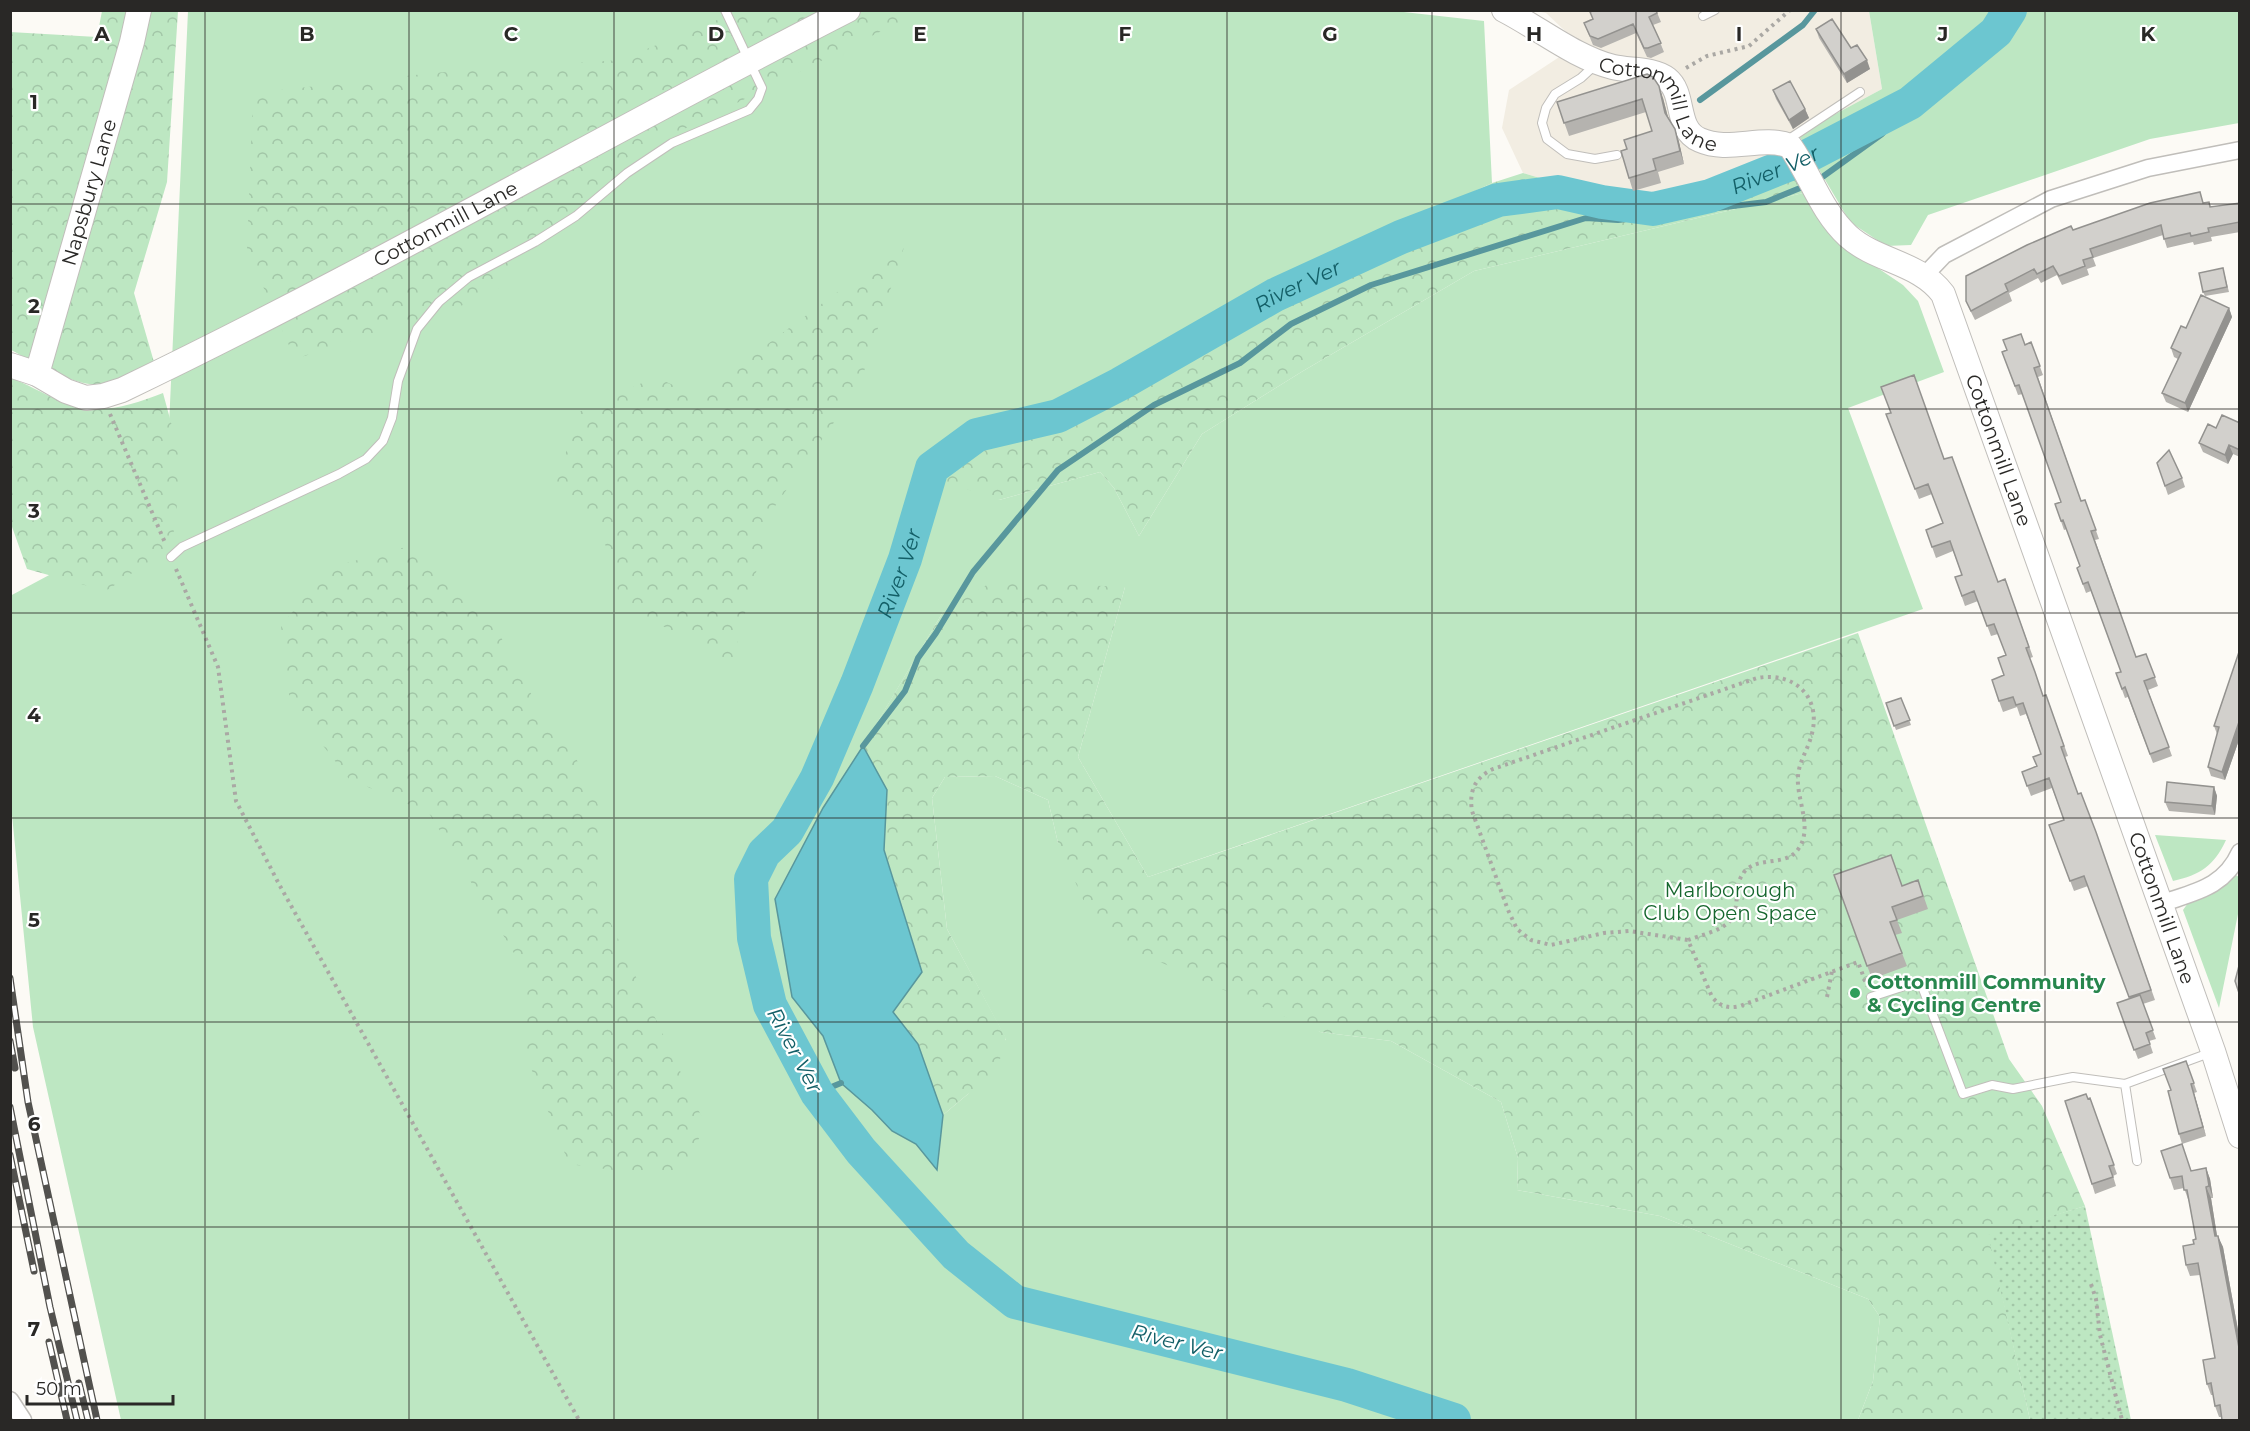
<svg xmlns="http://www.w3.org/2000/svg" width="2250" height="1431" viewBox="0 0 2250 1431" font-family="Montserrat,sans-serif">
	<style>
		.built { fill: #f2ede2 }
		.grass { fill: #bde7c2 }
		.forest { fill: url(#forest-crowns) }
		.garden { fill: url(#garden-dots) }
		.water { fill: #6cc6d0; stroke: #58979d; stroke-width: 1.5 }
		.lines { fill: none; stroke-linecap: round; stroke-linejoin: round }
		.stream { stroke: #58979d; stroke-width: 6 }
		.river { stroke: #6cc6d0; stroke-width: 34 }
		.lane-casing { stroke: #c0beba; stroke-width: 10 }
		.street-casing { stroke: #c0beba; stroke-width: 19 }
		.secondary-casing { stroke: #c0beba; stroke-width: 26 }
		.path { stroke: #aaa8a4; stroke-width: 4; stroke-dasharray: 3 4.5; stroke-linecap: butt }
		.lane { stroke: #fff; stroke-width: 8 }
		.street { stroke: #fff; stroke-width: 16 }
		.secondary { stroke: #fff; stroke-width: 24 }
		.rail-casing { stroke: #52514e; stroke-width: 7 }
		.rail { stroke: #fff; stroke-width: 4.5; stroke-dasharray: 14; stroke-linecap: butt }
		.wall { fill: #b5b3af }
		.shaded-wall { fill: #93928f }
		.building { fill: #d2d0cc; stroke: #93928f; stroke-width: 1.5 }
		.grid { fill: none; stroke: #292826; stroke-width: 1.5; stroke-opacity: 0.55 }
		.leisure-dot { fill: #2e9e5b; stroke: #fff; stroke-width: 2 }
		.labels { text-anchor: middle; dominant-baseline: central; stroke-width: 4.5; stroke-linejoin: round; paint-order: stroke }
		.street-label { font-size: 20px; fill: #292826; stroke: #fff }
		.park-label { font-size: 20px; fill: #16672e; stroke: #fff }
		.leisure-label { font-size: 20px; font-weight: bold; fill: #27864d; stroke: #fff; text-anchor: start }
		.water-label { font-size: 21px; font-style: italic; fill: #135f67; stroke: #fff }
		.grid-label { font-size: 20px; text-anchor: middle; font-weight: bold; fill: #292826; stroke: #fff; stroke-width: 4.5; stroke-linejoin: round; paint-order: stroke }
	</style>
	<defs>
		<pattern id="forest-crowns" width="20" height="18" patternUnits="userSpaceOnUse" patternTransform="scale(1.5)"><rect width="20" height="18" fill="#bde7c2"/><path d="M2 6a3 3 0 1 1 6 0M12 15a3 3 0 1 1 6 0" fill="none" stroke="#a2c6a7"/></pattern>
		<pattern id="garden-dots" width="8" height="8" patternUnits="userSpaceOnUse" patternTransform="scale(1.5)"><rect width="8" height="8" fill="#bde7c2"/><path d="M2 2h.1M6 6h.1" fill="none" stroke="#a2c6a7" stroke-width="1.8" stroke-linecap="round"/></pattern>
	</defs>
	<rect width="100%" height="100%" fill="#fcfaf5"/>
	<path class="built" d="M 1536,11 L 1869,11 L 1882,89 L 1798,134 L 1776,164 L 1712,190 L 1652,202 L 1596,195 L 1523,173 L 1502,128 L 1509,90 L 1579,44 L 1546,13 Z"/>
	<path class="grass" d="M 1386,10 L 1484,21 L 1492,183 L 1321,264 L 1060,406 L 976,429 L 999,500 L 1100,472 L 1114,488 L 1139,536 L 1202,434 L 1303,371 L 1474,271 L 1803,193 L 1857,254 L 1903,285 L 1918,301 L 1944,372 L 1848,408 L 1923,609 L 1148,877 L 1078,757 L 1125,587 L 943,612 L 852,765 L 823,808 L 775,899 L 792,997 L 823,1036 L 841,1083 L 872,1110 L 892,1131 L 916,1144 L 937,1169 L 943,1115 L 968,1094 L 1006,1039 L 947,929 L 932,798 L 945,777 L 995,776 L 1048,800 L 1058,843 L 1320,1032 L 1391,1041 L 1501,1102 L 1518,1158 L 1517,1190 L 1660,1216 L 1868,1299 L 1880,1317 L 1873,1381 L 1858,1420 L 121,1420 L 33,1027 L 11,805 L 10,596 L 165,513 L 188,11 Z
		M 1869,11 L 2239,11 L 2239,123 L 2150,139 L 1928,215 L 1911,245 L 1886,246 L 1850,222 L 1798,134 L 1882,89 Z
		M 2155,835 L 2226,840 C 2214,866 2200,875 2173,881 Z
		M 2234,874 L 2239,877 L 2239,909 L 2219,1008 L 2183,910 L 2188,903 Z"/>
	<path class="forest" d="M 102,11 L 178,11 L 167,182 L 134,293 L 154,362 C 138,370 121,381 102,384 C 78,389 33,361 11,350 L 10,32 L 97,37 Z
		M 739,11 L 922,11 L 622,160 L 491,296 L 295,359 L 247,250 L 253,93 L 433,73 L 620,60 Z
		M 1776,164 L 1789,168 L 1803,193 L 1474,271 L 1303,371 L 1202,434 L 1139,536 L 1114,488 L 1100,472 L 999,500 L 916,472 L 976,429 L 1060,406 L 1321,264 L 1492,183 L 1523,173 L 1596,195 L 1652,202 L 1712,190 Z
		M 906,241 L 859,387 L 773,509 L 732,662 L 622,605 L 602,533 L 554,489 L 579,412 L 655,377 L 698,396 Z
		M 11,378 C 27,384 42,393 58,400 C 96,417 126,407 163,393 L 182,463 L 172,546 L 106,591 L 27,569 L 11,524 Z
		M 413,545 L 487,611 L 544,718 L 575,756 L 600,809 L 597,894 L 705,1124 L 684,1174 L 628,1172 L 569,1164 L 523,1048 L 526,973 L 429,813 L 349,779 L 290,703 L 281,626 L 328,568 Z
		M 993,581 L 1125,587 L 1078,757 L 1148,877 L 1858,633 L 2009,1059 L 2042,1106 L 2085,1206 L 1989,1236 L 2030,1420 L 1858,1420 L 1873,1381 L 1880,1317 L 1868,1299 L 1660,1216 L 1517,1190 L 1518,1158 L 1501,1102 L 1391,1041 L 1320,1032 L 1128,948 L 1085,904 L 1058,843 L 1048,800 L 995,776 L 945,777 L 932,798 L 947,929 L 1006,1038 L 996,1073 L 968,1094 L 943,1115 L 918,1044 L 893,1012 L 922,972 L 884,850 L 887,790 L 863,746 L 943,612 Z"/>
	<path class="garden" d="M 2085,1206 L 2131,1420 L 2030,1420 L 1988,1235 Z"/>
	<path class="water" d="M 863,746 L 887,790 L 884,850 L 922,972 L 893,1012 L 918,1044 L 943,1115 L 937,1170 L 916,1144 L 892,1131 L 872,1110 L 841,1083 L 823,1036 L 792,997 L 775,899 L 823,808 Z"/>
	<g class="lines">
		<path class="stream" d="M 1700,100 L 1803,25 L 1815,10
			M 1821,178 L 1882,134 L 1910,103
			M 863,746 L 905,691 L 918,658 L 936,633 L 973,572 L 1058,470 L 1154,405 L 1240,363 L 1291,324 L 1371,285 L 1586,218 L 1618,220 L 1766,202 L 1805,186
			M 817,1093 L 841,1083"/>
		<path class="river" id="s1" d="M 1454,1420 L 1347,1385 L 1015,1302 L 956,1255 L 861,1151 L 817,1093 L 770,1005 L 754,938 L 751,879 L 764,853 L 787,831 L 817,778 L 857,684 L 905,559 L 932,468 L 977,435 L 1058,416 L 1120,384 L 1275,295 L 1401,237 L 1498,200 L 1558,192 L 1602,202 L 1653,209 L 1710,196 L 1800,160 L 1910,103 L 1996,32 L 2010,10"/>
		<defs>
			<path id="lane" d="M 1703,16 L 1715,10
				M 1595,65 L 1581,78 L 1555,94 L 1546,108 L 1542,123 L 1547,139 L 1567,154 L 1595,159 L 1617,155
				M 1786,141 L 1860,92
				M 171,557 L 182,547 L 339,474 L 366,459 L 383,441 L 392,418 L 398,381 L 417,329 L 439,302 L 469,277 L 535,242 L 576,216 L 627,173 L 672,143 L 749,110 L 758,99 L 762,88 L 725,10
				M 1871,997 L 1920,981 L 1963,1094 L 1992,1085 L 2013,1089 L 2073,1077 L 2125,1084 L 2212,1052
				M 2125,1084 L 2137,1161"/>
			<path id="street" d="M 1925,275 L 1944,255 L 2051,199 L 2148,168 L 2240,150
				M 2160,904 C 2194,892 2224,888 2240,852
				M 10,1400 L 23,1420"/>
			<g id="secondary">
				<path id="s2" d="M 1504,10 C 1539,28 1576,58 1613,67 C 1629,71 1653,68 1667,79 C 1686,94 1674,129 1700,140 C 1729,153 1762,135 1790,146 C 1811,176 1821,211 1848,236 C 1877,262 1919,262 1943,294 L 2213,1051 L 2240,1136"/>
				<path id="s3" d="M 10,365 L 37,374 L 66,391 L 86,398 L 103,396 L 122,390 C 368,272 605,134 848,10"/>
				<path id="s4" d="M 37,374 L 132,42 L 139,10"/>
			</g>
		</defs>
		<use href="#lane" class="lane-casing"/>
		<use href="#street" class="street-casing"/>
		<use href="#secondary" class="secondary-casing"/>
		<path class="path" d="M 1686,68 L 1707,56 L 1749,46 L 1790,10
			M 110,414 L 166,545
			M 176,569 L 218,667 L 236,801 L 280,886 L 579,1420
			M 1688,940 C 1701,935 1721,931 1730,921 C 1742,906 1731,885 1746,870 C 1761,856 1787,867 1799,848 C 1813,827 1796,799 1798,776 C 1799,762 1807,751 1811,737 C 1823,698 1795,671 1757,678 L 1493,769 C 1474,778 1469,792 1472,811 L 1508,910 L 1517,929 L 1531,940 L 1551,945 L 1604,933 L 1629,931 L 1688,940 L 1712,997 C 1720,1006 1728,1009 1740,1006 L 1858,962 L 1867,986
			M 1827,997 L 1832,971
			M 2091,1284 L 2096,1299 L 2100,1335 L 2122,1420"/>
		<use href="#lane" class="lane"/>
		<use href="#street" class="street"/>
		<use href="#secondary" class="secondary"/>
		<defs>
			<path id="rail" d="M 10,978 L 28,1102 L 97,1420
				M 10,1041 L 15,1068
				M 10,1107 L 50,1307 L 77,1420
				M 10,1155 L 34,1271
				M 49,1342 L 67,1420
				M 79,1383 L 88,1420"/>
		</defs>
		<use href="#rail" class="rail-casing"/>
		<use href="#rail" class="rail"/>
	</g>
	<path class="wall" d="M 1656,10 L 1661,22 L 1653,25 L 1664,52 L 1651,58 L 1647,57 L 1636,33 L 1601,48 L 1593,45 L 1584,23 L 1593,19 L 1590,12 Z
		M 1816,29 L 1851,48 L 1870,69 L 1847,83 L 1819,38 Z
		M 1773,90 L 1805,109 L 1809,118 L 1793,129 L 1776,99 Z
		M 1663,98 L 1668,117 L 1675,129 L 1679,142 L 1684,164 L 1658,172 L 1661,183 L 1633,191 L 1629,178 L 1627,149 L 1652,131 L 1646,112 L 1569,136 L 1557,102 Z
		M 2209,202 L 2211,207 L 2240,203 L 2240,232 L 2211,237 L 2212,241 L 2194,245 L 2193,242 L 2167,248 L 2163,235 L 2093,258 L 2096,266 L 2087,269 L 2089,275 L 2062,285 L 2057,275 L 2041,283 L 2038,278 L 2009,293 L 2012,301 L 1975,320 L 1970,310 L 1966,301 L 2073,230 Z
		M 2223,268 L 2229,292 L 2205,296 L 2203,292 Z
		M 2229,308 L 2232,317 L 2188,412 L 2166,402 L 2162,393 L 2178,359 L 2174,357 L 2171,348 L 2186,328 Z
		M 2031,342 L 2043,375 L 2038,377 L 2081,501 L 2085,500 L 2099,539 L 2095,540 L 2136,657 L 2146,654 L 2158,686 L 2148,690 L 2172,756 L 2153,763 L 2128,697 L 2125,698 L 2116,673 L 2121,672 L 2091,591 L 2086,593 L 2077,568 L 2080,567 L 2067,529 L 2064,530 L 2055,504 L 2061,502 L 2023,394 L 2018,395 L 2002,352 Z
		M 1891,413 L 1944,459 L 1998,582 L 2005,579 L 2033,657 L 2030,658 L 2043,696 L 2046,695 L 2068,756 L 2065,757 L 2078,794 L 2099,842 L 2155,1000 L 2143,1004 L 2156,1039 L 2149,1041 L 2153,1053 L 2138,1059 L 2117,1003 L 2130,999 L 2088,886 L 2074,891 L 2049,825 L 2064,820 L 2052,788 L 2031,796 L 2022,772 L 2037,766 L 2041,754 L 2026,714 L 2020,716 L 2017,707 L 2003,712 L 1999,701 L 2004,675 L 2006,655 L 1998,634 L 1991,636 L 1978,601 L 1965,606 L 1955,577 L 1962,575 L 1953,551 L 1936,558 L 1926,530 L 1943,523 L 1932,494 L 1919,499 L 1886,414 Z
		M 2240,423 L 2240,457 L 2233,454 L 2228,464 L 2203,452 L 2199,443 L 2216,428 Z
		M 2182,478 L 2185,487 L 2168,495 L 2165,486 Z
		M 2240,649 L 2240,737 L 2225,780 L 2211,776 L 2208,767 L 2217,734 L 2214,726 Z
		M 1901,698 L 1911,725 L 1896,730 L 1886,703 Z
		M 2214,787 L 2217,796 L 2215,815 L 2169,811 L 2165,802 Z
		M 1834,875 L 1902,886 L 1918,880 L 1928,909 L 1897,920 L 1902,933 L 1895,935 L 1907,966 L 1872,979 Z
		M 2186,1061 L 2197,1092 L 2194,1093 L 2206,1136 L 2182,1144 L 2179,1134 L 2171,1090 Z
		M 2090,1098 L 2117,1174 L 2113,1176 L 2116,1186 L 2095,1194 L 2092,1184 Z
		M 2206,1168 L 2210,1179 L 2213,1198 L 2211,1198 L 2217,1236 L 2223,1247 L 2240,1341 L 2240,1420 L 2222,1417 L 2219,1417 L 2215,1406 L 2213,1395 L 2211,1395 L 2207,1384 L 2215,1358 L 2200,1275 L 2190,1276 L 2186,1265 L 2196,1239 L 2189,1202 L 2184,1188 L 2174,1190 L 2170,1178 L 2191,1171 Z"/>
	<path class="shaded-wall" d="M 1867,60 L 1870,69 L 1847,83 L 1844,74 Z
		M 1659,86 L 1663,98 L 1670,125 L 1665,113 Z
		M 1805,109 L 1809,118 L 1793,129 L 1789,120 Z
		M 1675,129 L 1679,142 L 1684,164 L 1680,151 Z
		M 2229,308 L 2232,317 L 2188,412 L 2185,403 Z
		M 2229,445 L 2233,454 L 2228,464 L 2225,455 Z
		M 2240,719 L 2240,737 L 2225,780 L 2222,772 Z
		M 2214,787 L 2217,796 L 2215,815 L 2212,806 Z
		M 2191,1084 L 2194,1093 L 2206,1136 L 2203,1127 Z
		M 2206,1168 L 2210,1179 L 2213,1198 L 2209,1186 Z
		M 2206,1187 L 2211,1198 L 2219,1248 L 2215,1236 Z
		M 2218,1236 L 2223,1247 L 2240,1341 L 2240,1353 Z"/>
	<path class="building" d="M 1595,10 L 1656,10 L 1657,13 L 1649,17 L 1661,43 L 1648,48 L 1644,48 L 1633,24 L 1598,39 L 1590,36 L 1584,23 L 1593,19 L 1590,12 Z
		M 1832,19 L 1851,48 L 1857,45 L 1867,60 L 1844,74 L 1816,29 Z
		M 1647,74 L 1653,77 L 1659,86 L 1665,113 L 1675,129 L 1680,151 L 1653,159 L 1656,170 L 1629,178 L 1621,151 L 1627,149 L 1624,140 L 1652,131 L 1642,99 L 1564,123 L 1557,102 Z
		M 1790,81 L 1805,109 L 1789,120 L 1773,90 Z
		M 2200,192 L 2203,203 L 2209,202 L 2210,207 L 2240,203 L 2240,222 L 2208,228 L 2209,232 L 2191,236 L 2190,233 L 2164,239 L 2161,225 L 2090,249 L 2093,257 L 2083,260 L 2085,266 L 2059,276 L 2053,266 L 2037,274 L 2034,269 L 2005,284 L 2008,291 L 1971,311 L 1966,301 L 1966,276 L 2027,245 L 2071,226 L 2073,230 L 2150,203 Z
		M 2223,268 L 2227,287 L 2203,292 L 2199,273 Z
		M 2201,295 L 2229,308 L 2185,403 L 2162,393 L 2181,353 L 2171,348 L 2181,326 L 2186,328 Z
		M 2021,334 L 2025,345 L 2031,342 L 2040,366 L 2034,368 L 2081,501 L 2085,500 L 2096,530 L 2091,531 L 2136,657 L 2146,654 L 2155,677 L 2144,681 L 2169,747 L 2150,754 L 2125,687 L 2122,689 L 2116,673 L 2121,672 L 2088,582 L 2083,584 L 2077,568 L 2080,566 L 2063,520 L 2061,521 L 2055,504 L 2061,502 L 2019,385 L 2015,386 L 2002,352 L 2007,350 L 2003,340 Z
		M 1914,375 L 1944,459 L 1952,457 L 1998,582 L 2005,579 L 2029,647 L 2026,648 L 2035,672 L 2043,696 L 2046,695 L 2064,746 L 2061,747 L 2078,794 L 2081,793 L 2096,832 L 2151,990 L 2129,997 L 2084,876 L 2070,881 L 2049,825 L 2064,820 L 2049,778 L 2027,786 L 2022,772 L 2037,766 L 2033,757 L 2041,754 L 2023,703 L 2016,705 L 2013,697 L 1999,701 L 1992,680 L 2004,675 L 1998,658 L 2006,655 L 1994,624 L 1987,626 L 1974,591 L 1962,596 L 1955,577 L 1962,575 L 1950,541 L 1932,547 L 1926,530 L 1943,523 L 1928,484 L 1915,489 L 1886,414 L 1891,413 L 1881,387 Z
		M 2222,415 L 2240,423 L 2240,450 L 2229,445 L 2225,455 L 2199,443 L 2208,424 L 2216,428 Z
		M 2169,450 L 2182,478 L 2165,486 L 2157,463 Z
		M 2240,649 L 2240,719 L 2222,772 L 2208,767 L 2219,727 L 2214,726 Z
		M 1901,698 L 1910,720 L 1894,726 L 1886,703 Z
		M 2167,782 L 2214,787 L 2212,806 L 2165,802 Z
		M 1891,855 L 1902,886 L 1918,880 L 1923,896 L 1892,907 L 1897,920 L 1890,922 L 1902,953 L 1867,966 L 1834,875 Z
		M 2240,962 L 2240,996 L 2235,981 Z
		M 2140,995 L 2153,1030 L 2146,1033 L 2150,1044 L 2134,1050 L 2117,1003 Z
		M 2186,1061 L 2194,1083 L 2191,1084 L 2203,1127 L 2179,1134 L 2168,1091 L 2171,1090 L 2163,1069 Z
		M 2086,1094 L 2088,1099 L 2090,1098 L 2114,1165 L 2109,1166 L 2113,1177 L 2092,1184 L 2065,1101 Z
		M 2182,1144 L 2191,1171 L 2206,1168 L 2209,1186 L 2206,1187 L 2215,1236 L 2218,1236 L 2240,1353 L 2240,1420 L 2222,1420 L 2220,1405 L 2215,1406 L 2211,1383 L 2207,1384 L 2203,1360 L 2215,1358 L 2198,1263 L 2186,1265 L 2183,1246 L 2194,1244 L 2193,1240 L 2196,1239 L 2187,1190 L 2184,1190 L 2182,1176 L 2170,1178 L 2161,1151 Z"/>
	<path class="grid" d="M 205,10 L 205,1420M 409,10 L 409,1420M 614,10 L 614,1420M 818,10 L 818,1420M 1023,10 L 1023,1420M 1227,10 L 1227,1420M 1432,10 L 1432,1420M 1636,10 L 1636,1420M 1841,10 L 1841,1420M 2045,10 L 2045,1420M 10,204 L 2240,204M 10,409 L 2240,409M 10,613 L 2240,613M 10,818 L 2240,818M 10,1022 L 2240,1022M 10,1227 L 2240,1227"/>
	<circle class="leisure-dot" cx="1855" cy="993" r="6"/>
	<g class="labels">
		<g class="street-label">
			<text stroke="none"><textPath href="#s2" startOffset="189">Cottonmill Lane</textPath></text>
			<text stroke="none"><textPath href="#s4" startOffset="189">Napsbury Lane</textPath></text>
			<text stroke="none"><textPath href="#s3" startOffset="484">Cottonmill Lane</textPath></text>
			<text stroke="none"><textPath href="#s2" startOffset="728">Cottonmill Lane</textPath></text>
			<text stroke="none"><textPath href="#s2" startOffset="1214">Cottonmill Lane</textPath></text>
		</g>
		<g class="park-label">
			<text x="1730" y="890">Marlborough<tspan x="1730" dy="23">Club Open Space</tspan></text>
		</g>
		<g class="leisure-label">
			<text x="1867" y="982">Cottonmill Community<tspan x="1867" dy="23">&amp; Cycling Centre</tspan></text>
		</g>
		<g class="water-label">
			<text stroke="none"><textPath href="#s1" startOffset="2340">River Ver</textPath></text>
			<text stroke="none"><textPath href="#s1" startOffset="1836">River Ver</textPath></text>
			<text stroke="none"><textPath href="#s1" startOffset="1314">River Ver</textPath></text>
			<text transform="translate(795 1050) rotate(62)">River Ver</text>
			<text transform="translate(1177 1342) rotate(14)">River Ver</text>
		</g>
	</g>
	<g class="grid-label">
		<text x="102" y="41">A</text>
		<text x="307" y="41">B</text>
		<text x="511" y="41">C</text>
		<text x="716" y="41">D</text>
		<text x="920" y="41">E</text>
		<text x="1125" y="41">F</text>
		<text x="1330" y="41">G</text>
		<text x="1534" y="41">H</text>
		<text x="1739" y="41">I</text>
		<text x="1943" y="41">J</text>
		<text x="2148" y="41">K</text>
		<text x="34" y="109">1</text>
		<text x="34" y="313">2</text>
		<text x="34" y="518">3</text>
		<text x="34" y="722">4</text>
		<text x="34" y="927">5</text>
		<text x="34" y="1131">6</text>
		<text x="34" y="1336">7</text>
	</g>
	<rect width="2250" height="1431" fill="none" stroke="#292826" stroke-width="24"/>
	<path d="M27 1395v9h146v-9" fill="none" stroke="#292826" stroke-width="3"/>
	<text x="36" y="1395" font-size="18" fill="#292826" stroke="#ffffff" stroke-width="4.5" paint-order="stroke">50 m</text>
</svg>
